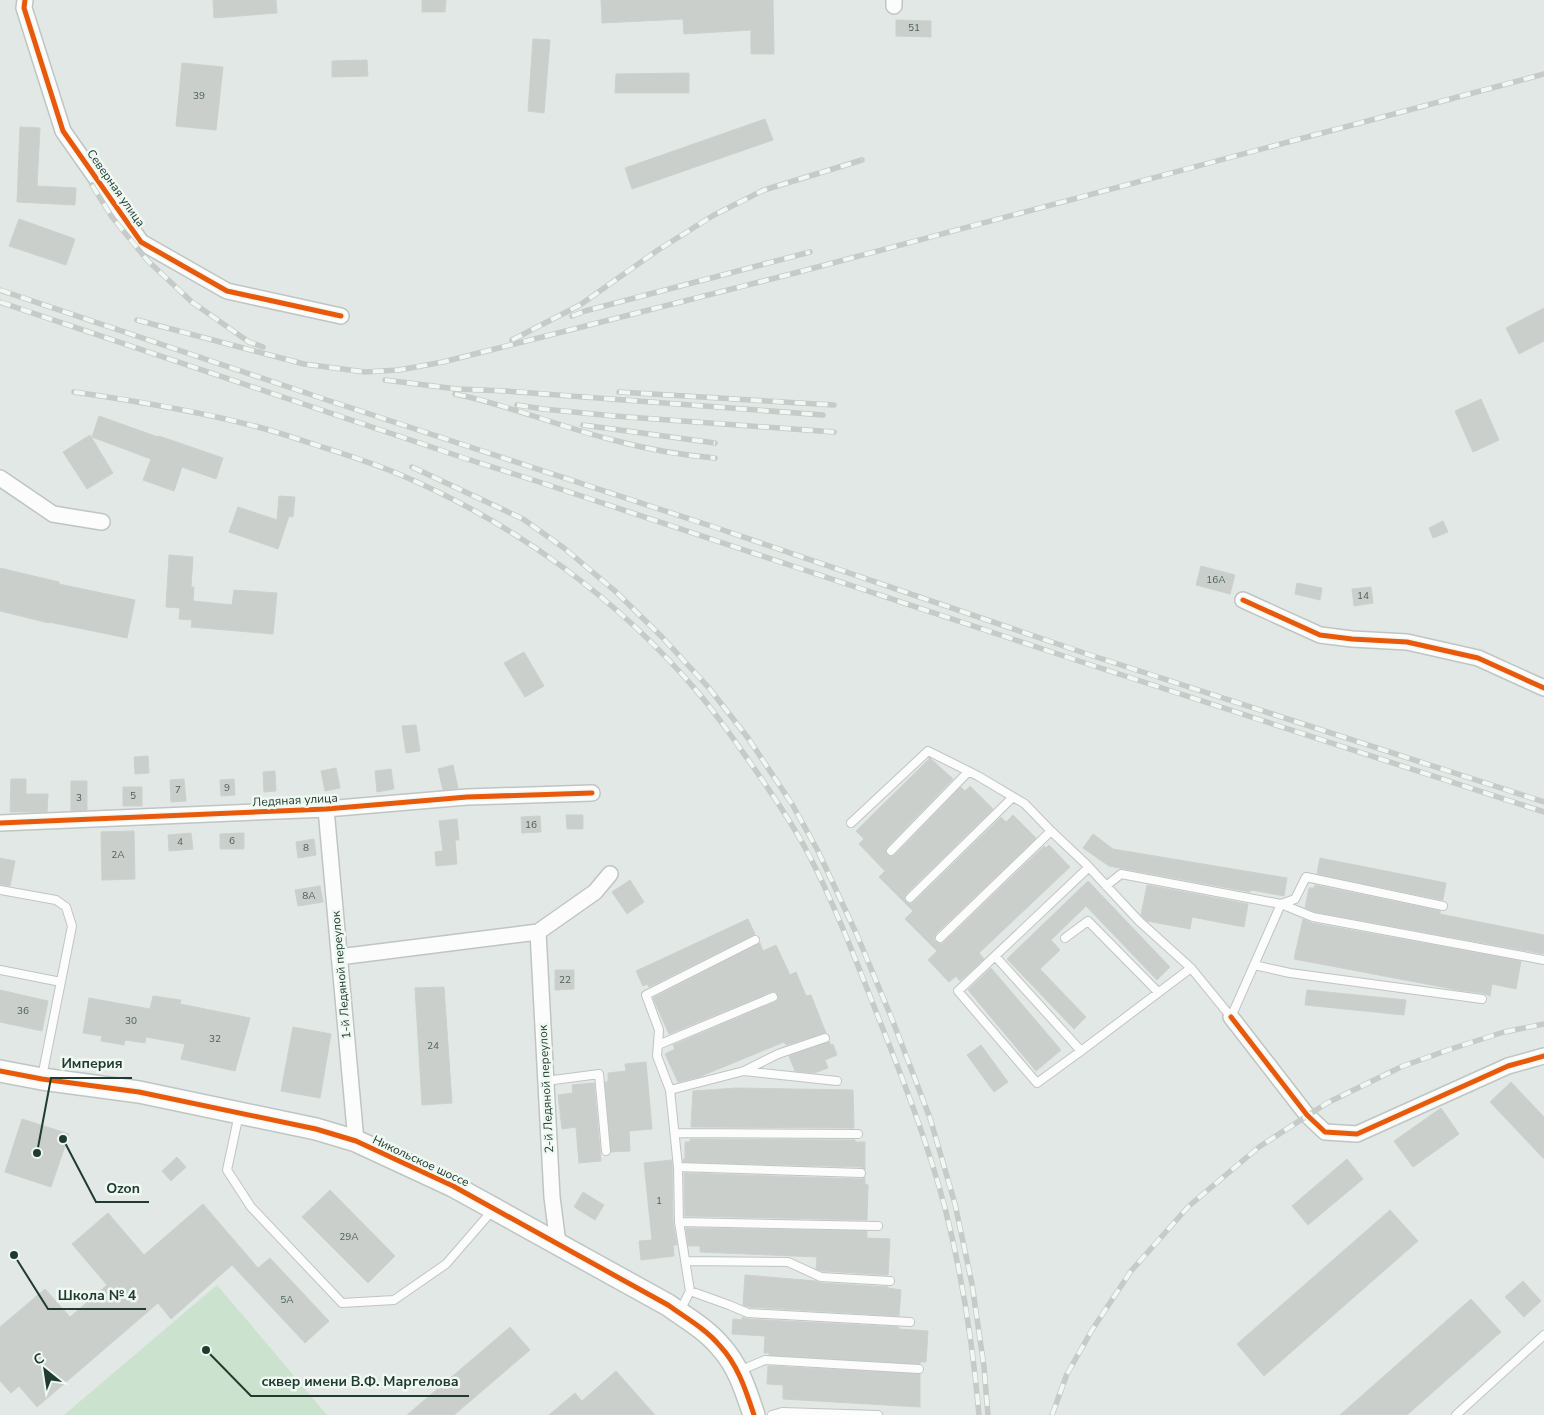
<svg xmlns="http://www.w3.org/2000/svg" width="1544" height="1415" viewBox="0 0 1544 1415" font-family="'Nunito Sans',sans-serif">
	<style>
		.green { fill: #cae2ce }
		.building { fill: #cacfcc; stroke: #cbd1ce }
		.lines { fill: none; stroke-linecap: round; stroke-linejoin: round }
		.lane-casing { stroke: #bfc5c2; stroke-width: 10 }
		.street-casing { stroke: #bfc5c2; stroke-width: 18 }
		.secondary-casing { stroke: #bec6c2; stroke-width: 24 }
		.lane { stroke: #fbfcfb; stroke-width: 8 }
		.street { stroke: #fbfcfb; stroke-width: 15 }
		.secondary { stroke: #fbfcfb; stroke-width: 21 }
		.rail-casing { stroke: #c6cac8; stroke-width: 5.5 }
		.rail { stroke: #f0f8f2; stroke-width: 4; stroke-dasharray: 11; stroke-linecap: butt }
		.cycleway-casing { stroke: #f0f8f2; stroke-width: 8 }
		.cycleway { stroke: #e8590c; stroke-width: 5 }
		.labels { text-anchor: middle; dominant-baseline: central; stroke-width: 5; stroke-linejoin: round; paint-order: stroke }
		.number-label { font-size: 10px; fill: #4b6258 }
		.street-label { font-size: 12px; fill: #203c30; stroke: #f0f8f2 }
		.leader { fill: none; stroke: #203c30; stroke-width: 2 }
		.callout-dot { fill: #203c30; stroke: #f0f8f2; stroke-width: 2 }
		.callout-label { font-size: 14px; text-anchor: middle; font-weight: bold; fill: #203c30; stroke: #f0f8f2; stroke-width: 5; stroke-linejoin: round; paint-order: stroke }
	</style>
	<rect width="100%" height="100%" fill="#e2e8e5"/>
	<path class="green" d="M 217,1285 L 327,1415 L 64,1415 Z"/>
	<path class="building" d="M 213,0 L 276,0 L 277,13 L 214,18 Z
		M 422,0 L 446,0 L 445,12 L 422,12 Z
		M 601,0 L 773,0 L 774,54 L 751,54 L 751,30 L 684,34 L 683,19 L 602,23 Z
		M 896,20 L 931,21 L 931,37 L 896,36 Z
		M 533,39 L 550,40 L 544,113 L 528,111 Z
		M 367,60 L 368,76 L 332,77 L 332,61 Z
		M 182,63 L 223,67 L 216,130 L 176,126 Z
		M 689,73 L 689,93 L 615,93 L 616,74 Z
		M 765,119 L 773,140 L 632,189 L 625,168 Z
		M 20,127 L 40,128 L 37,186 L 76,188 L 75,205 L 17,202 Z
		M 19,219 L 75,239 L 66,265 L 9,246 Z
		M 1544,308 L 1544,341 L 1519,354 L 1506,328 Z
		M 1481,399 L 1499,440 L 1473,452 L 1455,411 Z
		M 99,416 L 158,437 L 159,436 L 223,458 L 216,479 L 182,467 L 174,491 L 143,480 L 151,459 L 92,437 Z
		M 90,435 L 113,473 L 87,489 L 63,452 Z
		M 279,496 L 295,497 L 293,517 L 289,516 L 278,549 L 229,532 L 238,507 L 277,520 Z
		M 1443,521 L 1448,532 L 1433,538 L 1429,528 Z
		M 169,555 L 193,557 L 191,587 L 194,587 L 193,601 L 232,605 L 234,590 L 277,593 L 273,634 L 191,627 L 192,620 L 179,619 L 180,608 L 166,607 Z
		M 1201,566 L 1235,575 L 1230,594 L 1196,585 Z
		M 0,568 L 59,582 L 59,584 L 135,600 L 127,638 L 49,622 L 49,623 L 0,611 Z
		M 1297,583 L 1322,588 L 1320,600 L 1295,594 Z
		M 1371,587 L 1373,603 L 1354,606 L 1352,589 Z
		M 524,652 L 544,686 L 525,697 L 504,663 Z
		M 416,725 L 420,751 L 406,753 L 402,726 Z
		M 148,756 L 149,773 L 135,774 L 134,757 Z
		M 930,758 L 953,779 L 887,847 L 886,852 L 887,855 L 892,856 L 895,855 L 961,787 L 965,791 L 970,786 L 993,809 L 906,894 L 904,899 L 906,902 L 911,904 L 914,902 L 1001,817 L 1006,822 L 1013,815 L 1036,838 L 936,934 L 934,939 L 936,942 L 941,944 L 944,942 L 1044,846 L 1046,848 L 1049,845 L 1070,867 L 979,953 L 984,959 L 960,981 L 956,976 L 949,982 L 928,960 L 937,951 L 905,919 L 913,911 L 879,877 L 885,871 L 859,844 L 864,839 L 856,831 Z
		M 453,765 L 458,788 L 443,790 L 438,769 Z
		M 336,768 L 340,788 L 325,791 L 321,771 Z
		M 391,769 L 394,789 L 377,792 L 375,771 Z
		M 275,771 L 276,791 L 264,792 L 263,772 Z
		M 11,779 L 26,779 L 26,794 L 48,794 L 47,812 L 10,812 Z
		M 184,779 L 186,801 L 171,802 L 170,780 Z
		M 234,779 L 235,795 L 221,796 L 220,780 Z
		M 71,781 L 87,781 L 87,810 L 71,811 Z
		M 123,787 L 142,787 L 142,806 L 123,806 Z
		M 566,815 L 583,815 L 583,829 L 567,829 Z
		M 540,816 L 541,832 L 522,833 L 521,817 Z
		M 457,819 L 459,840 L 455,840 L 457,864 L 436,866 L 435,852 L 443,851 L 439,821 Z
		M 134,831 L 135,879 L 102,880 L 101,832 Z
		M 191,833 L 193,849 L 169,851 L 168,835 Z
		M 244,833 L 244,849 L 220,849 L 220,834 Z
		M 1093,834 L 1113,849 L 1287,878 L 1284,896 L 1251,890 L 1250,892 L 1109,866 L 1083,848 Z
		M 314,839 L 316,855 L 298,858 L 296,842 Z
		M 0,858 L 15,861 L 10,886 L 0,884 Z
		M 1320,858 L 1446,883 L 1443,900 L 1317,874 Z
		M 630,880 L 644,902 L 627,914 L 612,892 Z
		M 1088,881 L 1170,967 L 1157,980 L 1086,906 L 1051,940 L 1060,950 L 1040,969 L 1086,1017 L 1074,1029 L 1007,959 Z
		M 1147,885 L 1248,904 L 1244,927 L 1192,917 L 1190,929 L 1147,921 L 1141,915 Z
		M 1315,885 L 1440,911 L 1440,914 L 1544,935 L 1544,954 L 1315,912 L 1305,908 L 1309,888 L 1314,888 Z
		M 320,886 L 323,902 L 298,906 L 295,890 Z
		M 748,919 L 755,934 L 649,987 L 647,984 L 643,986 L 636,971 Z
		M 1303,919 L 1312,923 L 1521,961 L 1516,989 L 1492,984 L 1490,996 L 1483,993 L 1458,990 L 1294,959 Z
		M 760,943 L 763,951 L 776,945 L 790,975 L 796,972 L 806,996 L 811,995 L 826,1033 L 786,1045 L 784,1042 L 699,1077 L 678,1082 L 665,1054 L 675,1049 L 673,1045 L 775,1002 L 778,1000 L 778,995 L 776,992 L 771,992 L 669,1034 L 653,998 Z
		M 991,968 L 1061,1050 L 1036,1071 L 968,990 Z
		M 555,970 L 574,970 L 574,989 L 555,990 Z
		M 444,987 L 452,1103 L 422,1105 L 415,988 Z
		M 0,990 L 48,1001 L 42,1031 L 0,1022 Z
		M 1307,990 L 1406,1000 L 1404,1015 L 1305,1005 Z
		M 153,996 L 181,1000 L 180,1004 L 250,1018 L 235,1071 L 181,1059 L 185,1044 L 146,1037 L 145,1043 L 125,1040 L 124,1045 L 101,1041 L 102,1036 L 83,1033 L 89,998 L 150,1009 Z
		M 293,1027 L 331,1034 L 320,1098 L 281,1091 Z
		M 829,1041 L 831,1045 L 833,1044 L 837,1055 L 825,1060 L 828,1068 L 814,1073 L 795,1071 L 789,1056 Z
		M 981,1045 L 1008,1082 L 994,1092 L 967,1055 Z
		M 646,1062 L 652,1129 L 629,1131 L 630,1151 L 611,1152 L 605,1082 L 608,1082 L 608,1073 L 626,1071 L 625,1064 Z
		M 1511,1082 L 1544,1117 L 1544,1159 L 1490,1102 Z
		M 594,1083 L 601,1161 L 579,1163 L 576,1127 L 562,1129 L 558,1095 L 573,1093 L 572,1085 Z
		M 737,1088 L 853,1090 L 854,1128 L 691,1127 L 693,1091 Z
		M 1441,1108 L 1459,1134 L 1413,1167 L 1394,1141 Z
		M 22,1119 L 69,1134 L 51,1187 L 5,1172 Z
		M 690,1139 L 855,1140 L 855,1142 L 865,1142 L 865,1170 L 861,1167 L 683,1162 L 683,1159 L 685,1159 L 685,1142 L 690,1142 Z
		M 177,1157 L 186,1167 L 171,1181 L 162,1171 Z
		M 1347,1159 L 1363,1179 L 1308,1225 L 1292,1206 Z
		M 672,1160 L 673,1222 L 677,1245 L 673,1245 L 674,1256 L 641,1260 L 639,1241 L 652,1240 L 644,1163 Z
		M 684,1173 L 861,1179 L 865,1177 L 865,1184 L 868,1185 L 867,1220 L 685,1216 Z
		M 330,1190 L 395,1256 L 368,1283 L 302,1217 Z
		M 583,1192 L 604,1205 L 595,1220 L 574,1207 Z
		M 203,1204 L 258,1268 L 270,1258 L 329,1321 L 305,1343 L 232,1265 L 171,1319 L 158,1303 L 37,1407 L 19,1386 L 11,1393 L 0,1381 L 0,1327 L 45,1289 L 70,1317 L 107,1285 L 72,1244 L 108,1213 L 144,1255 Z
		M 1390,1210 L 1418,1241 L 1264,1376 L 1237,1344 Z
		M 686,1228 L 867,1231 L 867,1238 L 890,1239 L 888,1275 L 822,1271 L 816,1269 L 817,1257 L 700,1252 L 700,1246 L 688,1246 Z
		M 745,1275 L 816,1281 L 821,1283 L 888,1287 L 888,1288 L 901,1290 L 899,1316 L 749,1307 L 743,1305 Z
		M 1523,1281 L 1541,1301 L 1524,1317 L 1505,1297 Z
		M 1471,1299 L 1501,1332 L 1407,1415 L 1340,1415 Z
		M 742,1317 L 748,1319 L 899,1327 L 899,1329 L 928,1331 L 926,1362 L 920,1362 L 920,1364 L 769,1355 L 769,1353 L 764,1353 L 765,1336 L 732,1334 L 733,1319 L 742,1320 Z
		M 510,1327 L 530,1350 L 454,1415 L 407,1415 Z
		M 768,1366 L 920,1374 L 920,1407 L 783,1399 L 783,1385 L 767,1384 Z
		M 616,1371 L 655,1415 L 549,1415 L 575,1393 L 582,1401 Z"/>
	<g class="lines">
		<defs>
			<path id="lane" d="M 851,823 L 928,751 L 978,776 L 1025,804 L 1051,831 L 1087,865 L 1139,921 L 1191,968 L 1231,1017 L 1281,904 L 1121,874 L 1106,886
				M 891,851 L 968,772
				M 1089,867 L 995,956 L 1081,1051 L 1191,968
				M 0,890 L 56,900 L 66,907 L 72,926 L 42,1077
				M 910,898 L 1013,797
				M 1281,904 L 1313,917 L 1544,960
				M 1281,904 L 1295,899 L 1306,877 L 1443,906
				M 940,938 L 1051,831
				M 1065,938 L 1088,921 L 1158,992
				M 995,956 L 958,991 L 1037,1083 L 1081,1051
				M 1254,965 L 1290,973 L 1482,999
				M 0,970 L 61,982
				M 658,1045 L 773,997
				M 744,1071 L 778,1054 L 825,1038
				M 546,1081 L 599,1074 L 606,1151
				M 670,1090 L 744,1071 L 837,1081
				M 239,1114 L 227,1170 L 251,1207 L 342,1303 L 394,1300 L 446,1264 L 492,1211
				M 675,1133 L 858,1134
				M 678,1167 L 861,1173
				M 679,1222 L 878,1226
				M 685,1261 L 788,1262 L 821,1277 L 890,1281
				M 690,1291 L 729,1305 L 748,1313 L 910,1322
				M 680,1311 L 690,1291 L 679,1222 L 678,1167 L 670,1090 L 657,1056 L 659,1030 L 646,995 L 755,940
				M 739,1371 L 765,1360 L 919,1369
				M 772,1415 L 782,1412 L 878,1415
				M 1456,1415 L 1544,1335"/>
			<path id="street" d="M 25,0 L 24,8 L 63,131 L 141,242 L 227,291 L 341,316
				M 894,0 L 894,6
				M 0,478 L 53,514 L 102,522
				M 1243,600 L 1320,635 L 1352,639 L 1407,642 L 1478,658 L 1544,688
				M 326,809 L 356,1141
				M 0,823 L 326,809 L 467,797 L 592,793
				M 538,932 L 595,892 L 610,874
				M 339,957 L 538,932 L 552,1197 L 558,1244
				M 1231,1017 L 1307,1115 L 1325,1132 L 1357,1134 L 1508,1066 L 1544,1056"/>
			<path id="secondary" d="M 0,1071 L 42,1079 L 139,1092 L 316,1129 L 356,1141 L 453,1186 L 668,1305 C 686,1318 706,1329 720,1346 C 738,1365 746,1391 754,1415"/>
		</defs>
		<use href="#lane" class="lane-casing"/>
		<use href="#street" class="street-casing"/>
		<use href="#secondary" class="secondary-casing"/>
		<use href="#lane" class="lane"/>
		<use href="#street" class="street"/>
		<use href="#secondary" class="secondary"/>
		<defs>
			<path id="rail" d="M 92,185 L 112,217 L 148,261 L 192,302 L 249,342 L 263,347
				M 0,290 L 327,400 L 714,527 L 1087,654 L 1544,802
				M 0,302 L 464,458 L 533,480 L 1085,663 L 1544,812
				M 572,316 L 585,311 L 810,252
				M 137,320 L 304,364 L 365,372 L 399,370 L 443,362 L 795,273 L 1544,74
				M 512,340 L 580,305 L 658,250 L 714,215 L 764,190 L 862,160
				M 385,380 L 457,389 L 506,391 L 823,415
				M 74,392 C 136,401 198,411 258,427 C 278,432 297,439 316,445 C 344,454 373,463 401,475 C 516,524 620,600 701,696 C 720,719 737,744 754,768 C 774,797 794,826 810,857 C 835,906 855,958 875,1009 C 901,1074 927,1140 945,1208 C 962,1275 973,1345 979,1415
				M 619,392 L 834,405
				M 455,394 C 509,405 560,427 613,440 C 646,449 680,455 715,458
				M 517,405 L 543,409 L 614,416 L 834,432
				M 583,425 L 715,443
				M 412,467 L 523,519 L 564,548 L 615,591 L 662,637 L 709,688 L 748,738 L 792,804 L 818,851 L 857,935 L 892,1019 L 930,1118 L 955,1204 L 972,1284 L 984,1367 L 988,1415
				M 1052,1415 L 1067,1374 L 1092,1330 L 1131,1271 L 1189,1206 L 1259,1147 L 1327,1103 L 1403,1066 L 1454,1048 L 1504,1032 L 1544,1024"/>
		</defs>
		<use href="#rail" class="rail-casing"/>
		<use href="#rail" class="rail"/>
		<defs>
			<path id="cycleway" d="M 25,0 L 24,8 L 63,131 L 141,242 L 227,291 L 341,316
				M 1243,600 L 1320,635 L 1352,639 L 1407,642 L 1478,658 L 1544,688
				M 0,823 L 326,809 L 467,797 L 592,793
				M 1231,1017 L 1307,1115 L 1325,1132 L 1357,1134 L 1508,1066 L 1544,1056
				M 0,1071 L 42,1079 L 139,1092 L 316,1129 L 356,1141 L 453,1186 L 668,1305 C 686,1318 706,1329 720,1346 C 738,1365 746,1391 754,1415"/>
		</defs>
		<use href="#cycleway" class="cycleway-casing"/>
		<use href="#cycleway" class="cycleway"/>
	</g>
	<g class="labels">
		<g class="number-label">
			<text x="914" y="28">51</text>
			<text x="199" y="96">39</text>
			<text x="1216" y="580">16А</text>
			<text x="1363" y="596">14</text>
			<text x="227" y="788">9</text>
			<text x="178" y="790">7</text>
			<text x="133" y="796">5</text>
			<text x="79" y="798">3</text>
			<text x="531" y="825">16</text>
			<text x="232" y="841">6</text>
			<text x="180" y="842">4</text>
			<text x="306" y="848">8</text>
			<text x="118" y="855">2А</text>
			<text x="309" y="896">8А</text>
			<text x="565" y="980">22</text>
			<text x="23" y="1011">36</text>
			<text x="131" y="1021">30</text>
			<text x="215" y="1039">32</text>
			<text x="433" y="1046">24</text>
			<text x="659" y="1201">1</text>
			<text x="349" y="1237">29А</text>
			<text x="287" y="1300">5А</text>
		</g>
		<g class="street-label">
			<text transform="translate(116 188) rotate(55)">Северная улица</text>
			<text transform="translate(295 800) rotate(-3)">Ледяная улица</text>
			<text transform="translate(341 975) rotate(-95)">1-й Ледяной переулок</text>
			<text transform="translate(546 1089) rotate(-93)">2-й Ледяной переулок</text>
			<text transform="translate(421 1161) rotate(25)">Никольское шоссе</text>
		</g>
	</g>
	<path class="leader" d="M37 1153L51 1078H132M63 1139L96 1202H149M14 1255L48 1309H146M206 1350L251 1396H469"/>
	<g class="callout-dot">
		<circle cx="37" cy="1153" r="5"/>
		<circle cx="63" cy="1139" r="5"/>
		<circle cx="14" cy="1255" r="5"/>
		<circle cx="206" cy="1350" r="5"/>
	</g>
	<g class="callout-label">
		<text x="92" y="1068">Империя</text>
		<text x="123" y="1193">Ozon</text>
		<text x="97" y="1300">Школа № 4</text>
		<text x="360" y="1386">сквер имени В.Ф. Маргелова</text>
	</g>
	<g transform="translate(45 1370) rotate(330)" stroke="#f0f8f2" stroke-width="4" paint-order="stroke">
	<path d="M0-4L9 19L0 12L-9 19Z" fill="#203c30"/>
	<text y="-8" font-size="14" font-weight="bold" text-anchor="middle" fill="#203c30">С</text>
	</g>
</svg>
